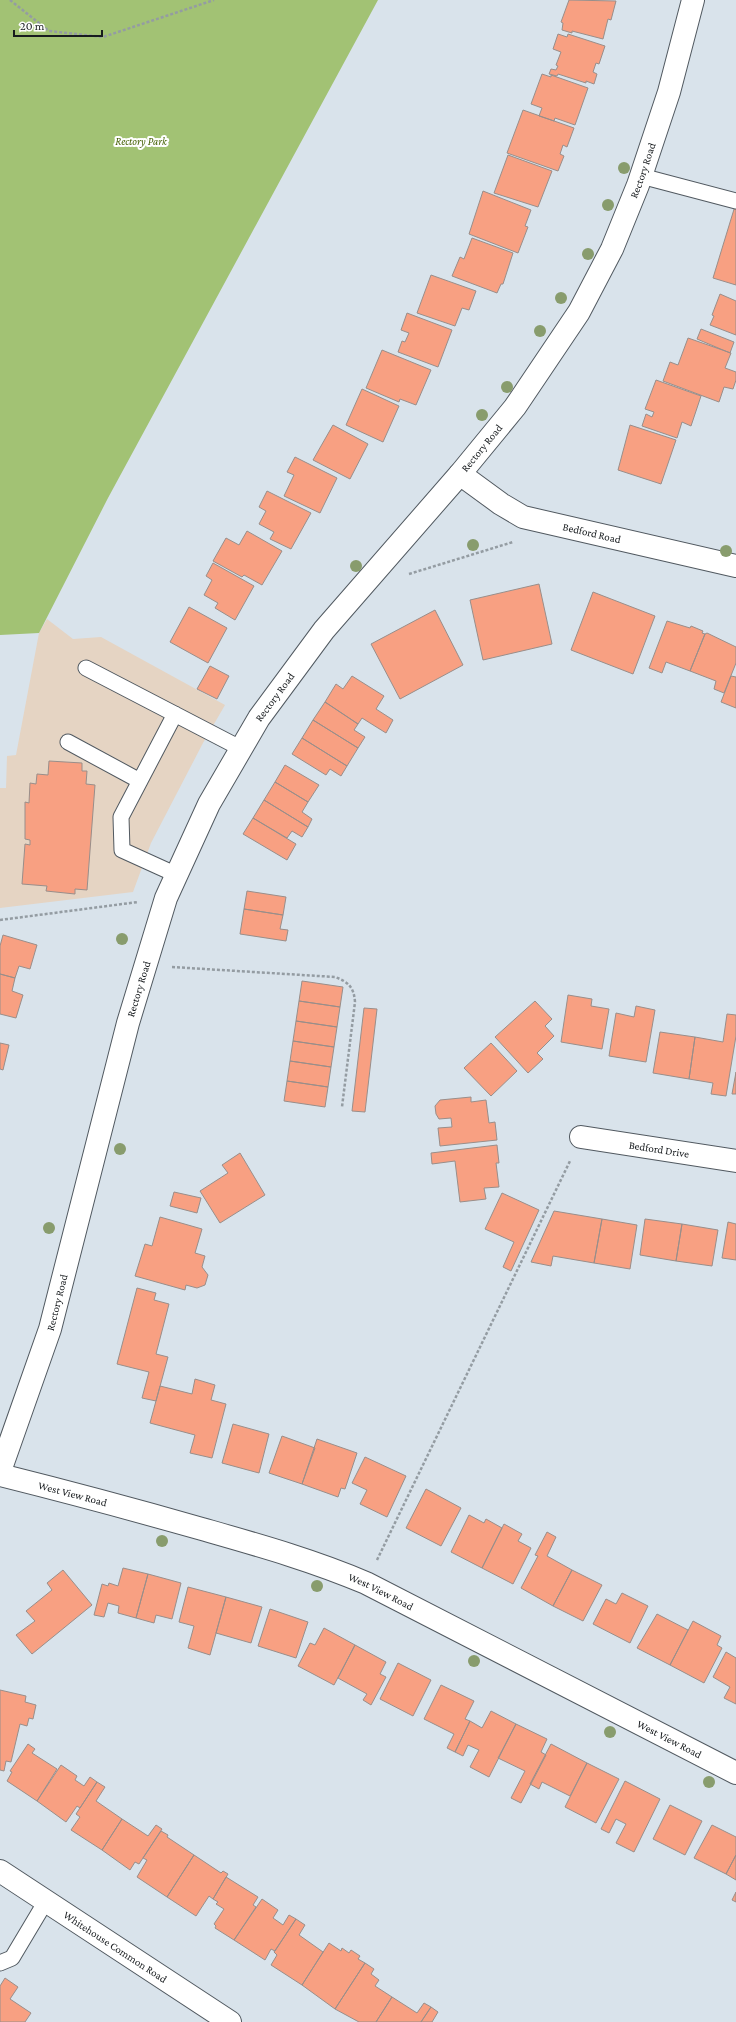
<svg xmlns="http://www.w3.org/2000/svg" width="736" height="2022" viewBox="0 0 736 2022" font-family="'Crimson Pro',serif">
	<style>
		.commercial { fill: #e5d4c3 }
		.green { fill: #a2c274 }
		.building { fill: #f8a082; stroke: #998e8a }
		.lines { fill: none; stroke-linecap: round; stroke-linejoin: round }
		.service-casing { stroke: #515960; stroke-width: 17 }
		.minor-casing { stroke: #515960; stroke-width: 24 }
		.tertiary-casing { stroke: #515960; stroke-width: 24 }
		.secondary-casing { stroke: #515960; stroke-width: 24 }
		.path { stroke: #949ca2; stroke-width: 2.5; stroke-dasharray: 3 2; stroke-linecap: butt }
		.service { stroke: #fff; stroke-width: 15 }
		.minor { stroke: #fff; stroke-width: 22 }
		.tertiary { stroke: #fff; stroke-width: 22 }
		.secondary { stroke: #fff; stroke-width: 22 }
		.tree { fill: #889c6d }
		.labels { text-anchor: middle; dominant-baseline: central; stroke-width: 4; stroke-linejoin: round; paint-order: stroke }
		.park-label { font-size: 11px; font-style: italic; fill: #466206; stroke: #fff }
		.street-label { font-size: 11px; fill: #171b1e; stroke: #fff }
	</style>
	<rect width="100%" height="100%" fill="#d9e3eb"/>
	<path class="commercial" d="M 47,619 L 73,639 L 101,637 L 225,705 L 203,743 L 151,843 L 133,892 L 0,908 L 0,788 L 6,788 L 7,756 L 16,755 L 39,633 Z"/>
	<path class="green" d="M 0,0 L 378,0 L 108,498 L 39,633 L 0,635 Z"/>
	<path class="building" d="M 569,0 L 616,1 L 611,20 L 608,19 L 603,39 L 572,31 L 572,33 L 562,30 L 563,23 L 561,22 Z
		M 558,34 L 567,37 L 568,34 L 605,46 L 599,64 L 596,63 L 593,72 L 597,74 L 594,84 L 586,81 L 586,83 L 558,74 L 557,76 L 549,74 L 551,69 L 556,70 L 558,66 L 556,65 L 561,52 L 553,49 Z
		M 542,74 L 551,77 L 551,75 L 588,88 L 575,125 L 555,118 L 554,121 L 539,116 L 542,108 L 531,104 Z
		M 523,110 L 574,128 L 567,147 L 563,145 L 560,154 L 564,156 L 558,171 L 507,153 Z
		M 508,155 L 552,171 L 538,207 L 494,193 Z
		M 483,191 L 531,210 L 525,226 L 528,227 L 518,253 L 469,234 Z
		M 735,206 L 736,206 L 736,285 L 713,278 Z
		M 472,238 L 513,253 L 503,284 L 501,284 L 497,293 L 452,276 L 460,257 L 464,259 Z
		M 431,275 L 476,291 L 469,310 L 462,308 L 455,326 L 417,313 Z
		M 720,294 L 736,301 L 736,335 L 710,325 L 714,316 L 712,315 Z
		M 407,313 L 452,330 L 438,367 L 398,352 L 402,341 L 405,342 L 409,333 L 401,330 Z
		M 701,329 L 734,342 L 730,353 L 697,339 Z
		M 688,338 L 731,353 L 725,368 L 736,372 L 736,380 L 733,389 L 724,387 L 719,402 L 663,381 L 670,362 L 678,365 Z
		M 382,350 L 431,370 L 416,405 L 400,399 L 399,402 L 366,388 Z
		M 656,380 L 701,396 L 691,426 L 682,422 L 677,438 L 642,426 L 646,414 L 652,417 L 654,412 L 645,409 Z
		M 362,389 L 399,406 L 383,442 L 346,425 Z
		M 333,425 L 368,444 L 350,479 L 313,460 Z
		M 630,425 L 676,440 L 661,484 L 618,470 Z
		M 295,457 L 337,478 L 320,513 L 284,496 L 294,475 L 287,472 Z
		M 267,491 L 311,513 L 291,549 L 270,539 L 274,532 L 259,524 L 266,511 L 259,507 Z
		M 247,531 L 282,551 L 262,585 L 244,575 L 242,577 L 213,561 L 226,538 L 239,545 Z
		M 213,563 L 254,586 L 235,620 L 215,608 L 218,603 L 204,595 L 212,580 L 206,576 Z
		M 539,584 L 552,644 L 483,660 L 470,600 Z
		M 593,592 L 655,616 L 633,674 L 571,650 Z
		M 189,607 L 227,628 L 208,663 L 170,642 Z
		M 435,610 L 463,665 L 400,699 L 371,644 Z
		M 667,621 L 690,628 L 691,626 L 703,631 L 702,633 L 705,634 L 690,671 L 666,662 L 662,673 L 649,668 Z
		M 707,633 L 736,647 L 736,663 L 724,693 L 714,689 L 716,681 L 690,671 L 705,634 Z
		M 210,666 L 229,676 L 217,699 L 197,689 Z
		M 352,676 L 384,696 L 376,709 L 393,720 L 386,733 L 362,718 L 358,724 L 325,702 L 336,684 L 343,689 Z
		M 731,676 L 736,677 L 736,708 L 721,702 Z
		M 325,702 L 358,724 L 354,730 L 365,737 L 358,748 L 313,720 Z
		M 313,720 L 358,748 L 347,766 L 302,738 Z
		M 302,738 L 347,766 L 341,776 L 330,769 L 326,775 L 292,754 Z
		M 49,761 L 82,763 L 82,771 L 87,771 L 86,784 L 95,785 L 87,890 L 75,889 L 75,894 L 46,891 L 47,886 L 22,884 L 25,844 L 30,845 L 30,840 L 25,839 L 25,802 L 29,803 L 30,783 L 36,784 L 37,774 L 48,775 Z
		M 285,765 L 319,785 L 308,802 L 275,782 Z
		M 275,782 L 308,802 L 302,812 L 312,819 L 308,827 L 264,800 Z
		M 264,800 L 308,827 L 302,837 L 292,831 L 287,838 L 253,818 Z
		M 253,818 L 296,844 L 287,860 L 243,834 Z
		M 247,891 L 286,897 L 283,915 L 244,909 Z
		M 244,909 L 283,915 L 280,929 L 288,930 L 286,941 L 240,934 Z
		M 3,935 L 37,945 L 30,969 L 19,966 L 15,978 L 0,974 L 0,946 Z
		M 0,974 L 15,978 L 12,991 L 23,995 L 16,1018 L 0,1014 Z
		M 302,981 L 343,987 L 340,1007 L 299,1001 Z
		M 568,995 L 592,999 L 591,1006 L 609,1009 L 602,1049 L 561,1042 Z
		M 299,1001 L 340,1007 L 337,1027 L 296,1021 Z
		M 535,1001 L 552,1019 L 545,1026 L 554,1036 L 537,1053 L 543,1059 L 528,1073 L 495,1037 Z
		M 636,1006 L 655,1010 L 646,1062 L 609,1056 L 616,1013 L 634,1017 Z
		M 364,1008 L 377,1009 L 365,1112 L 352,1111 Z
		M 727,1014 L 736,1015 L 736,1036 L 726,1096 L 711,1094 L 713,1083 L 689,1079 L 695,1037 L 723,1042 Z
		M 296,1021 L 337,1027 L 334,1047 L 293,1041 Z
		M 660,1032 L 695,1037 L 689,1079 L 653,1073 Z
		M 293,1041 L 334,1047 L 331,1067 L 290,1061 Z
		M 0,1043 L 9,1045 L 3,1070 L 0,1069 Z
		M 491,1043 L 517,1071 L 491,1096 L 464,1068 Z
		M 290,1061 L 331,1067 L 328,1087 L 287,1081 Z
		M 736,1072 L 736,1094 L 732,1094 Z
		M 287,1081 L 328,1087 L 325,1107 L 284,1101 Z
		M 471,1097 L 471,1102 L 486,1100 L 489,1123 L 495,1122 L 497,1140 L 440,1146 L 438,1128 L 452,1127 L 451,1118 L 439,1119 L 436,1114 L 435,1106 L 440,1100 Z
		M 497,1145 L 499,1163 L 496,1163 L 499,1187 L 484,1188 L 486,1199 L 460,1202 L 455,1161 L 432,1164 L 431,1153 Z
		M 240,1153 L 265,1195 L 220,1223 L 200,1191 L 228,1173 L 222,1165 Z
		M 174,1192 L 201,1198 L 197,1213 L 170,1206 Z
		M 502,1193 L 539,1210 L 511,1271 L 503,1267 L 514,1242 L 485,1229 Z
		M 554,1211 L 602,1219 L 594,1263 L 553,1256 L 551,1266 L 531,1262 Z
		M 160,1217 L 202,1229 L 195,1253 L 205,1256 L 202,1267 L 208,1275 L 205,1285 L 197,1288 L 186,1285 L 185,1290 L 135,1276 L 145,1244 L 152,1246 Z
		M 602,1219 L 637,1225 L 630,1269 L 594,1263 Z
		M 645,1219 L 682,1224 L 676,1261 L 640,1255 Z
		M 728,1222 L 736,1224 L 736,1260 L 722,1258 Z
		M 682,1224 L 718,1230 L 712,1266 L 676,1261 Z
		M 137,1288 L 156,1293 L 154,1300 L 169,1304 L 156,1354 L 168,1357 L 156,1401 L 142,1398 L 149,1372 L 117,1364 Z
		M 195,1379 L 215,1385 L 211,1400 L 226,1404 L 212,1458 L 190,1453 L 195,1435 L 150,1423 L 160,1386 L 192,1394 Z
		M 233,1424 L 269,1434 L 259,1473 L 222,1463 Z
		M 282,1436 L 315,1448 L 302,1484 L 269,1473 Z
		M 317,1439 L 357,1453 L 345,1489 L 341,1488 L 338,1497 L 302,1484 Z
		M 365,1457 L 406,1476 L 387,1517 L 360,1504 L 367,1490 L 352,1483 Z
		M 426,1489 L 461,1508 L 441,1546 L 406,1528 Z
		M 469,1515 L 484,1523 L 486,1519 L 502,1528 L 482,1568 L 451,1552 Z
		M 504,1524 L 522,1534 L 518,1541 L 531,1548 L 513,1584 L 482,1568 Z
		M 547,1532 L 556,1537 L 547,1556 L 572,1570 L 553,1606 L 521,1588 L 538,1556 L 535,1555 Z
		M 123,1568 L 148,1574 L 136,1618 L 118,1613 L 119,1606 L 108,1603 L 104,1617 L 94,1615 L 102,1584 L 108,1586 L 109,1583 L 118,1586 Z
		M 63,1570 L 92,1605 L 32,1654 L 16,1635 L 35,1621 L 26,1611 L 52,1590 L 47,1583 Z
		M 572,1570 L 602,1585 L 583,1621 L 553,1606 Z
		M 148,1574 L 181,1583 L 172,1619 L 156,1615 L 154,1623 L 136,1618 Z
		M 188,1587 L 226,1597 L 210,1655 L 188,1648 L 194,1626 L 179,1622 Z
		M 622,1593 L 648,1606 L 630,1643 L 593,1624 L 606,1599 L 616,1604 Z
		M 226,1597 L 262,1607 L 251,1643 L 216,1633 Z
		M 270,1609 L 308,1622 L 296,1658 L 258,1646 Z
		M 657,1614 L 688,1630 L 670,1665 L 637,1648 Z
		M 693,1621 L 721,1636 L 717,1645 L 722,1648 L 704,1683 L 670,1665 Z
		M 324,1628 L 355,1645 L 334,1685 L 298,1666 L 310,1643 L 315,1645 Z
		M 355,1645 L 386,1662 L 380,1674 L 386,1677 L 371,1705 L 363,1700 L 367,1694 L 338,1678 Z
		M 726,1652 L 736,1658 L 736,1704 L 724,1698 L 730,1687 L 713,1677 Z
		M 398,1663 L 431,1680 L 413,1716 L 380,1699 Z
		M 441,1685 L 474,1701 L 465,1719 L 470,1721 L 455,1752 L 447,1748 L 454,1734 L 424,1719 Z
		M 0,1690 L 26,1696 L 25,1702 L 36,1705 L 33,1719 L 29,1718 L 27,1726 L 20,1724 L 11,1762 L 6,1761 L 4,1771 L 0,1770 Z
		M 491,1711 L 516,1724 L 489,1777 L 470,1767 L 479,1750 L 468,1745 L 463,1756 L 455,1752 L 470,1721 L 482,1728 Z
		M 516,1724 L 547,1739 L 541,1752 L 546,1755 L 521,1803 L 511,1798 L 525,1771 L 498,1758 Z
		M 28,1744 L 35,1749 L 32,1753 L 57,1769 L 37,1801 L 7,1781 L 12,1772 L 10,1771 Z
		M 551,1744 L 587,1763 L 570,1796 L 542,1782 L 539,1789 L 530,1784 Z
		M 587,1763 L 619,1779 L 596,1823 L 565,1807 Z
		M 61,1765 L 77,1776 L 75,1780 L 84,1786 L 90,1777 L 97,1782 L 80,1808 L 77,1806 L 66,1822 L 37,1801 Z
		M 625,1781 L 660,1799 L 634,1852 L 616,1843 L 626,1824 L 616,1819 L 609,1833 L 601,1829 Z
		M 97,1782 L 105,1787 L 96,1801 L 122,1819 L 102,1850 L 71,1830 L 80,1817 L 76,1814 Z
		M 670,1805 L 702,1821 L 685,1855 L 653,1839 Z
		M 122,1819 L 148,1836 L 156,1825 L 162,1829 L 139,1864 L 135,1862 L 130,1870 L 102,1850 Z
		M 712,1825 L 736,1837 L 736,1855 L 726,1874 L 694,1858 Z
		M 161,1831 L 168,1835 L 167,1837 L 194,1855 L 167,1897 L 137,1877 L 147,1860 L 143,1858 Z
		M 194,1855 L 221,1873 L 223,1871 L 228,1874 L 213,1899 L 209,1896 L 196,1916 L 167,1897 Z
		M 736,1855 L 736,1880 L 726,1874 Z
		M 226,1877 L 258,1897 L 253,1905 L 256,1907 L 234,1940 L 215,1928 L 216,1926 L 214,1924 L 224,1909 L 216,1904 L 218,1902 L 213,1899 Z
		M 736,1892 L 736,1902 L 732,1900 Z
		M 262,1899 L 278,1910 L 273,1918 L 283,1925 L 289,1915 L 296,1919 L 275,1951 L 271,1949 L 265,1960 L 234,1940 Z
		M 296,1919 L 305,1925 L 299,1935 L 323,1952 L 302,1985 L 271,1965 L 277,1955 L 274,1952 Z
		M 329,1943 L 341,1951 L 342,1948 L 349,1953 L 351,1950 L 360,1956 L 358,1959 L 365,1963 L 335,2009 L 302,1985 Z
		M 365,1963 L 374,1969 L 371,1974 L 379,1980 L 375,1986 L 392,1997 L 376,2022 L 359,2022 L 335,2009 Z
		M 5,1978 L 18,1987 L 10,1999 L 31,2013 L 25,2022 L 0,2022 L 0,1986 Z
		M 392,1997 L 417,2013 L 424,2003 L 431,2007 L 421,2022 L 376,2022 Z
		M 431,2007 L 438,2012 L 432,2022 L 421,2022 Z"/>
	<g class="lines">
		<defs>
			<path id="service" d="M 641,176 L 736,201
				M 86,668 L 242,749
				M 175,714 L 121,817 L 122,850 L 177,875
				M 68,742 L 140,781
				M 0,1963 L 12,1958 L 46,1901"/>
			<g id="minor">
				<path id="s1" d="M 460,474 L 501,504 L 523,517 L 736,566"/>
				<path id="s2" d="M 581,1137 L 736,1161"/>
				<path id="s3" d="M 0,1475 C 68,1492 135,1510 202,1529 C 258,1545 312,1560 366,1583 L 736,1773"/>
			</g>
			<g id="tertiary">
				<path id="s4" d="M 0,1471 L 50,1329 L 128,1023 L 166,898 L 209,804 L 259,718 L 324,630 L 460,474 L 515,407 L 579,312 L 612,249 L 638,185 L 669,92 L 693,0"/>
			</g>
			<g id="secondary">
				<path id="s5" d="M 0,1871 L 230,2022"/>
			</g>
		</defs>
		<use href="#service" class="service-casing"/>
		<use href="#minor" class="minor-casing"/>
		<use href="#tertiary" class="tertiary-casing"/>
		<use href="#secondary" class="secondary-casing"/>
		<path class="path" d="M 10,0 L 49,31 L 103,37 L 214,0
			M 409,574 L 513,542
			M 0,920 L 138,902
			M 172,967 L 335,977 C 349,982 354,988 355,1002 L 342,1107
			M 377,1560 L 570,1161"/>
		<use href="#service" class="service"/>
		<use href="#minor" class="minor"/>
		<use href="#tertiary" class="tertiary"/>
		<use href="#secondary" class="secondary"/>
	</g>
	<g class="tree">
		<circle cx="624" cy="168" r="6"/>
		<circle cx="608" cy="205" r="6"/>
		<circle cx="588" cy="254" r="6"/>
		<circle cx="561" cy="298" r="6"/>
		<circle cx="540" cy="331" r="6"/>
		<circle cx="507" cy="387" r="6"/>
		<circle cx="482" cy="415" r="6"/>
		<circle cx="473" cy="545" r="6"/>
		<circle cx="726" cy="551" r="6"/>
		<circle cx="356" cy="566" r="6"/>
		<circle cx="122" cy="939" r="6"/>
		<circle cx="120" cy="1149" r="6"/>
		<circle cx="49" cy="1228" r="6"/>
		<circle cx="162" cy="1541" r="6"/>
		<circle cx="317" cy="1586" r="6"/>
		<circle cx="474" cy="1661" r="6"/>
		<circle cx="610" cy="1732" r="6"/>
		<circle cx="709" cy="1782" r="6"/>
	</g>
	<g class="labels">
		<g class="park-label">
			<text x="141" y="141">Rectory Park</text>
		</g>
		<g class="street-label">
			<text stroke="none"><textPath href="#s4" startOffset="1473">Rectory Road</textPath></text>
			<text stroke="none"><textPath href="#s4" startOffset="1150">Rectory Road</textPath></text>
			<text stroke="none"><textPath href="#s1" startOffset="147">Bedford Road</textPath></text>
			<text stroke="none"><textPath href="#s4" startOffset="826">Rectory Road</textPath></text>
			<text stroke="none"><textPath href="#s4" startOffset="502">Rectory Road</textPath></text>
			<text stroke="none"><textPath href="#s2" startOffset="79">Bedford Drive</textPath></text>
			<text stroke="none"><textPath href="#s4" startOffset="178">Rectory Road</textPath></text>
			<text stroke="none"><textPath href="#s3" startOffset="75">West View Road</textPath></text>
			<text stroke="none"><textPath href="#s3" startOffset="399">West View Road</textPath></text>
			<text stroke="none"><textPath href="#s3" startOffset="723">West View Road</textPath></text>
			<text stroke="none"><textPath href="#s5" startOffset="138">Whitehouse Common Road</textPath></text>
		</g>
	</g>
	<path d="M14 30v6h88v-6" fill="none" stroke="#171b1e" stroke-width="2"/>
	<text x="20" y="30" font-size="12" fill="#171b1e" stroke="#ffffff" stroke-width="3" paint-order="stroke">20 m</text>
</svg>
